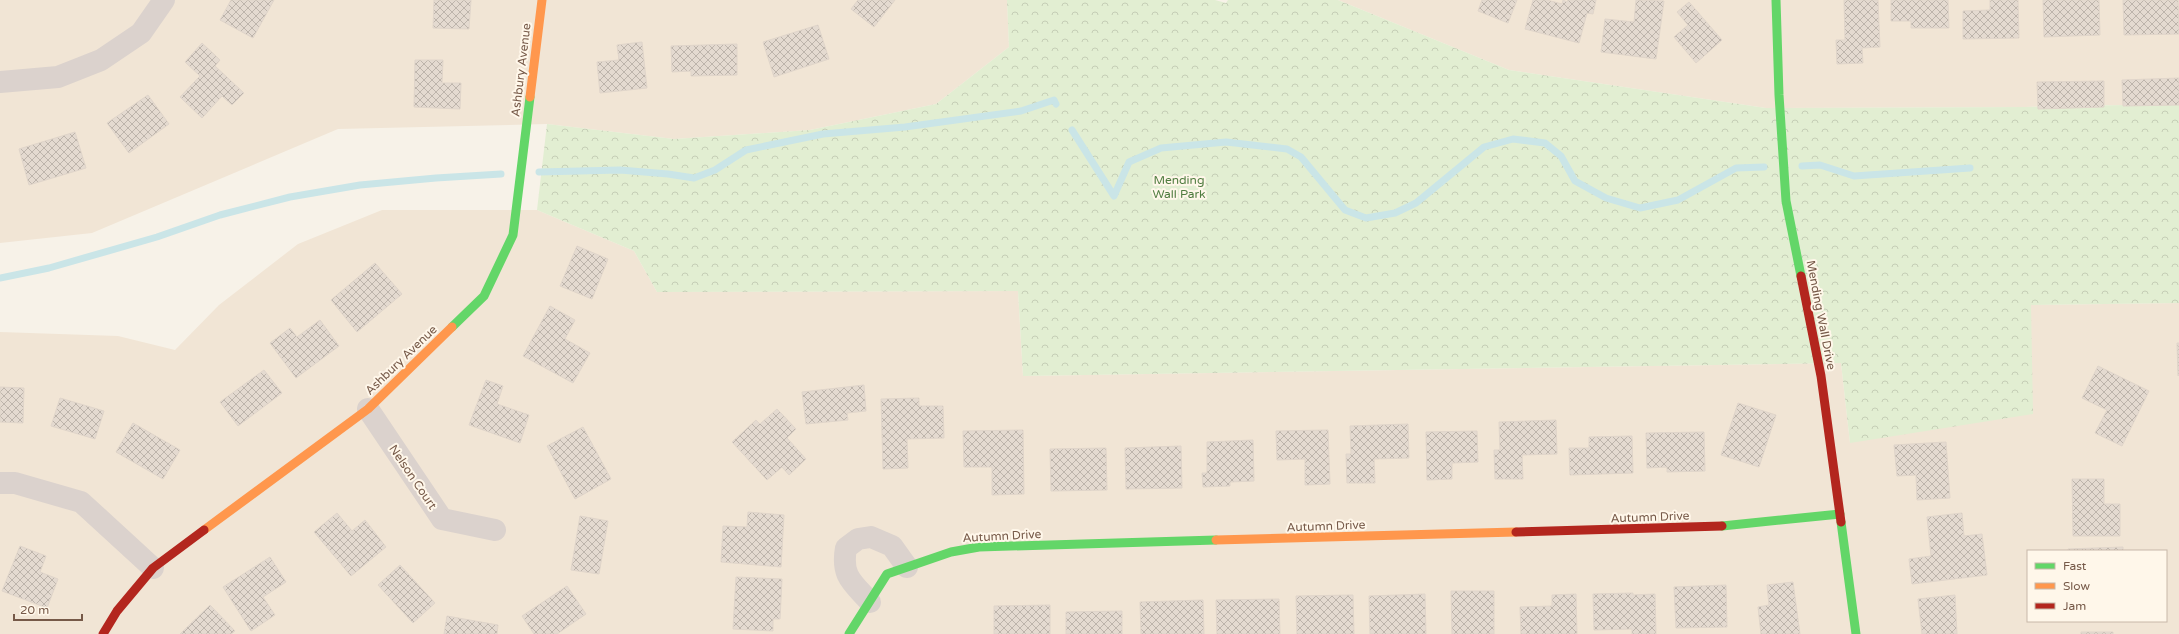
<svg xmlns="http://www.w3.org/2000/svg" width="2179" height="634" viewBox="0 0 2179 634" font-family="'Varela Round',sans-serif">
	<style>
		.residential { fill: #f1e5d5; fill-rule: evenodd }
		.park { fill: url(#park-crowns) }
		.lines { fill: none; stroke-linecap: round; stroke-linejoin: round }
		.stream { stroke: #cae5e7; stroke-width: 7 }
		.building { fill: url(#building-cross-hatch); stroke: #e0d5ca }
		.street { stroke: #dbd2cd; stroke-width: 22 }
		.fast { stroke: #63d668; stroke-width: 9 }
		.slow { stroke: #ff974d; stroke-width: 9 }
		.jam { stroke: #b3261e; stroke-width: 9 }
		.labels { text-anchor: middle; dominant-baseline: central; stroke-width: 4; stroke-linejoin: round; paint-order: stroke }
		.street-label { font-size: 12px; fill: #765948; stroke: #fff7ea }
		.park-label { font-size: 12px; fill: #4f7c3f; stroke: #fff7ea }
	</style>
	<defs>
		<pattern id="park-crowns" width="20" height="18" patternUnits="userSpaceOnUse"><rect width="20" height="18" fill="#e2eed2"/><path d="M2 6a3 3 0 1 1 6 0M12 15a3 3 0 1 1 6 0" fill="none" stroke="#c5ceb6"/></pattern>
		<pattern id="building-cross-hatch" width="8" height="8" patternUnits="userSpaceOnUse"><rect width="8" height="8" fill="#e4dad0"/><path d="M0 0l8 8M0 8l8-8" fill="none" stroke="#bdb4ab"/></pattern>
	</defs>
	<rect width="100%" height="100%" fill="#f7f2e8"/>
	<path class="residential" d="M 0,0 L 1007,0 L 1009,47 L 936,104 L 810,130 L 674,139 L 547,124 L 338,129 L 92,233 L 0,243 Z
		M 1338,0 L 2179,0 L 2179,104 L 2025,107 L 1766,108 L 1509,70 Z
		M 382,210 L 537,210 L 634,251 L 657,292 L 1018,291 L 1023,376 L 1841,363 L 1850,443 L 2031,305 L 2179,303 L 2179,634 L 0,634 L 0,332 L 118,336 L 175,350 L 219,305 L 298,244 ZM 2028,551 L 2166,551 L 2166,621 L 2028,621 Z"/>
	<path class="park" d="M 1007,0 L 1215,0 L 1226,3 L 1228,0 L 1338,0 L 1509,70 L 1766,108 L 2025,107 L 2179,104 L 2179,303 L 2031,305 L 2033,414 L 1850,443 L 1841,363 L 1023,376 L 1018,291 L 657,292 L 634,251 L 537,210 L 547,124 L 674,139 L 810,130 L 936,104 L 1009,47 Z"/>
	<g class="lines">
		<path class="stream" d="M 1072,130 L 1114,196 L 1129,162 L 1161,148 L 1226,142 L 1287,149 L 1301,157 L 1345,210 L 1366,218 L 1395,213 L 1416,203 L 1484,147 L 1513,139 L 1545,143 L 1561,156 L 1575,181 L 1606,198 L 1640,208 L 1678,200 L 1736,168 L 1764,167
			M 1802,166 L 1820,165 L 1854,176 L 1970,168
			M 539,172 L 620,170 L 668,174 L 694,178 L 715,170 L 746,150 L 823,134 L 905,127 L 1021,111 L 1054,100 L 1056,104
			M 0,278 L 49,268 L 157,237 L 220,215 L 290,197 L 360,185 L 436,178 L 501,174"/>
	</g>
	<path class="building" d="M 231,0 L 274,0 L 253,38 L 220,20 Z
		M 434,0 L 471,0 L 469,29 L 433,28 Z
		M 858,0 L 895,0 L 874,27 L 851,9 Z
		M 1482,0 L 1517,0 L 1508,23 L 1478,11 Z
		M 1533,0 L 1547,0 L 1562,4 L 1563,0 L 1567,2 L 1568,0 L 1596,0 L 1593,14 L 1587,13 L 1579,43 L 1525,29 Z
		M 1636,0 L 1664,1 L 1656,59 L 1601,52 L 1605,19 L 1634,22 Z
		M 1844,0 L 1878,0 L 1880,47 L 1862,48 L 1863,63 L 1837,64 L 1836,40 L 1845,40 Z
		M 1891,0 L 1948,0 L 1949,28 L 1911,28 L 1911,21 L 1891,21 Z
		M 1990,0 L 2018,0 L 2019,38 L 1963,39 L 1963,11 L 1990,10 Z
		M 2043,0 L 2099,0 L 2100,35 L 2044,37 Z
		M 2123,0 L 2178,0 L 2179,34 L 2124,35 Z
		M 1689,2 L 1722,40 L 1696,63 L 1674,37 L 1688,25 L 1677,12 Z
		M 818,25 L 829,59 L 774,77 L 763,42 Z
		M 642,42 L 647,88 L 600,93 L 597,62 L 619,60 L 617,45 Z
		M 202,43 L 220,60 L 215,66 L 244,93 L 232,105 L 222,96 L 202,118 L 180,97 L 200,76 L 185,62 Z
		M 737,44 L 737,75 L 691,76 L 691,71 L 672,72 L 671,46 Z
		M 415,60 L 443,60 L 442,83 L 461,83 L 460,109 L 414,107 Z
		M 2179,78 L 2179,105 L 2123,106 L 2122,80 Z
		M 2104,81 L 2104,107 L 2038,109 L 2037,82 Z
		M 148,95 L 169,124 L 129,153 L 107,123 Z
		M 75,132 L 86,168 L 29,185 L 19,149 Z
		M 577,246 L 608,259 L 592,299 L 560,286 Z
		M 375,263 L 402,294 L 357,332 L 331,300 Z
		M 550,306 L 575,320 L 565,339 L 590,353 L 573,383 L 523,356 Z
		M 320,320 L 339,346 L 296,378 L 270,343 L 290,328 L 297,337 Z
		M 2177,343 L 2179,343 L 2179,375 L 2178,376 Z
		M 2098,366 L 2149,391 L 2122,446 L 2095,433 L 2107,410 L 2082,398 Z
		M 264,370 L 282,393 L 238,426 L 220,402 Z
		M 486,380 L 503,386 L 497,404 L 529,415 L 520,443 L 469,425 Z
		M 864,385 L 866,411 L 847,413 L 848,420 L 806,424 L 802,392 Z
		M 0,387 L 24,388 L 23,423 L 0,422 Z
		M 60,398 L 104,411 L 95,439 L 51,426 Z
		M 919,398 L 919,406 L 943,406 L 944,438 L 907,439 L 908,468 L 883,469 L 881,399 Z
		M 1738,403 L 1776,415 L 1759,467 L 1721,455 Z
		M 777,409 L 796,429 L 787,438 L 806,459 L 789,475 L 782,467 L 767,480 L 732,442 L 756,420 L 760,424 Z
		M 1556,420 L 1557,454 L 1522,455 L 1523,479 L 1495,479 L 1494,450 L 1500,450 L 1499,422 Z
		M 133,423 L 180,450 L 163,479 L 116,452 Z
		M 1408,424 L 1409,458 L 1374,459 L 1375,483 L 1347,483 L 1346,454 L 1351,454 L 1350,426 Z
		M 583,427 L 611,479 L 575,499 L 547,446 Z
		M 1023,430 L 1024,494 L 992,495 L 992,467 L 964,467 L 963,431 Z
		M 1328,430 L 1330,484 L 1305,485 L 1305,459 L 1277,460 L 1276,431 Z
		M 1477,431 L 1478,462 L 1452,463 L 1452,479 L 1427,480 L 1426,432 Z
		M 1704,432 L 1705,471 L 1667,472 L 1667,467 L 1647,468 L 1646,433 Z
		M 1632,436 L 1633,473 L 1570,475 L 1569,448 L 1589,448 L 1589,437 Z
		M 1253,440 L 1254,481 L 1230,482 L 1230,486 L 1203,487 L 1202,473 L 1207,473 L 1207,442 Z
		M 1946,442 L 1950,498 L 1917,500 L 1916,475 L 1897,476 L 1894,445 Z
		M 1181,446 L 1182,488 L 1126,489 L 1125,448 Z
		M 1106,448 L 1107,490 L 1051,491 L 1050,449 Z
		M 2072,479 L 2104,479 L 2104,504 L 2120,504 L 2120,536 L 2073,536 Z
		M 748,512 L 784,515 L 781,567 L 721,562 L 723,526 L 747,527 Z
		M 337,513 L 352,531 L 365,520 L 386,547 L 351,576 L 314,532 Z
		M 1962,513 L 1964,536 L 1982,534 L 1987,575 L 1912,584 L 1909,559 L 1931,556 L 1927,517 Z
		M 580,516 L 608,521 L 599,574 L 571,570 Z
		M 20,546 L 46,556 L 40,572 L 58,579 L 47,608 L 2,591 Z
		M 2123,547 L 2123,551 L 2068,551 L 2068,549 Z
		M 270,557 L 286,582 L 263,597 L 275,615 L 251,631 L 223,587 Z
		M 400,565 L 435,603 L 413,623 L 378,585 Z
		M 736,577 L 782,579 L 780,619 L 773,619 L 773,631 L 733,629 Z
		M 1793,582 L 1800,634 L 1761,634 L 1758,607 L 1769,605 L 1767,585 Z
		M 1726,585 L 1727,627 L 1676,628 L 1674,587 Z
		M 567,586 L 586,614 L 557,634 L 534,634 L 522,616 Z
		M 1451,591 L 1494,591 L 1494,634 L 1452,634 Z
		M 1633,593 L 1633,595 L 1655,594 L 1656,634 L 1632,634 L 1632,629 L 1594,630 L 1593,594 Z
		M 1425,594 L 1426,634 L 1370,634 L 1369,596 Z
		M 1576,594 L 1577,634 L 1521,634 L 1520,607 L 1552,606 L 1552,595 Z
		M 1353,595 L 1354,634 L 1297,634 L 1296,596 Z
		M 1955,595 L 1957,634 L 1922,634 L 1918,599 Z
		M 1279,599 L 1280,634 L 1217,634 L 1216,600 Z
		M 1203,600 L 1204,634 L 1141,634 L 1140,602 Z
		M 210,605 L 235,631 L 231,634 L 180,634 Z
		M 1050,605 L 1050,634 L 994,634 L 994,606 Z
		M 1122,611 L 1122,634 L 1066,634 L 1066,612 Z
		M 447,616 L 498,625 L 497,634 L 444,634 Z
		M 2081,632 L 2113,632 L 2113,634 L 2081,634 Z"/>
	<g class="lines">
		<path class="street" d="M 0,82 L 58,77 L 101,60 L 141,33 L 164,0
			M 368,409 L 442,519 L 495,530
			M 0,483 L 15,483 L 81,502 L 153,568
			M 870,602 C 852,582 841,576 846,548 L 858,539 L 871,537 L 892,546 L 907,567"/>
		<path class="fast" d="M 1776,0 L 1779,95 L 1786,201 L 1801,276
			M 452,327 L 484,296 L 513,235 L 530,97
			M 1841,522 L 1856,634
			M 1722,526 L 1840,514
			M 849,634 L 887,574 L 951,552 L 979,547 L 1216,540"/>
		<path class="slow" d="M 530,97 L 542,0
			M 204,530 L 368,409 L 452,327
			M 1216,540 L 1516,532"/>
		<path class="jam" d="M 1801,276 L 1821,376 L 1841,522
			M 1516,532 L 1722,526
			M 103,634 L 117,611 L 153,568 L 204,530"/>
	</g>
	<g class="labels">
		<g class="street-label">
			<text transform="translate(521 70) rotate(-83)">Ashbury Avenue</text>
			<text transform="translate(1821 315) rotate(79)">Mending Wall Drive</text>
			<text transform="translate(401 360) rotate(-44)">Ashbury Avenue</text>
			<text transform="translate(413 477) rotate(56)">Nelson Court</text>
			<text transform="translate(1650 517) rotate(-2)">Autumn Drive</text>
			<text transform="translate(1326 526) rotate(-2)">Autumn Drive</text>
			<text transform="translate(1002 536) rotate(-3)">Autumn Drive</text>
		</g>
		<g class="park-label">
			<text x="1179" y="180">Mending<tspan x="1179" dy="14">Wall Park</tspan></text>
		</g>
	</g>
	<rect x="2027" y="550" width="140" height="72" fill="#fff7ea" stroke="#c8b8a9"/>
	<rect x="2035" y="563" width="20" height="6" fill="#63d668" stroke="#c8b8a9"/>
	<text x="2063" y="570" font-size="12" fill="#765948">Fast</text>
	<rect x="2035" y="583" width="20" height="6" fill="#ff974d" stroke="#c8b8a9"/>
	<text x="2063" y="590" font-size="12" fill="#765948">Slow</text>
	<rect x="2035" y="603" width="20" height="6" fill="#b3261e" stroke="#c8b8a9"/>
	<text x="2063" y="610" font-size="12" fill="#765948">Jam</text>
	<path d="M14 614v6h68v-6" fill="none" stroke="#765948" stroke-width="2"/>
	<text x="20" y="614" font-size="12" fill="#765948" stroke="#fff7ea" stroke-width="3" paint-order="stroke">20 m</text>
</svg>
